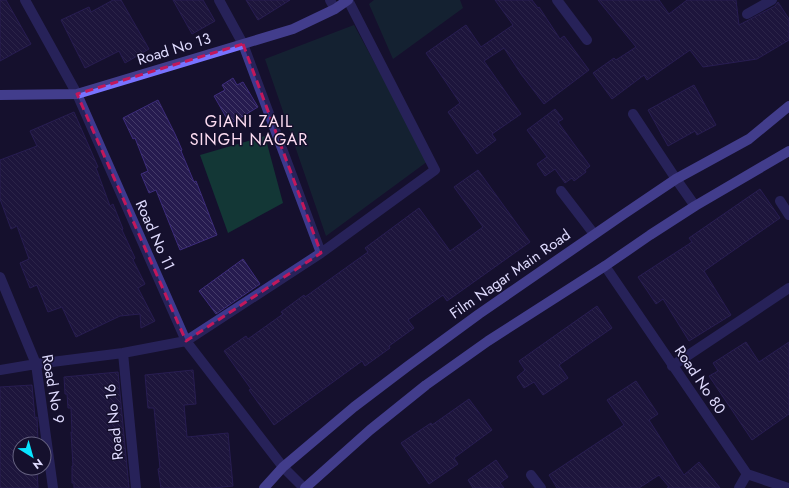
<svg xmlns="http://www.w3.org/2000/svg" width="789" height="488" font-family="Jost,sans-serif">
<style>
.green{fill:#133736}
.building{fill:url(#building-back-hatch);stroke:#3d2c7c}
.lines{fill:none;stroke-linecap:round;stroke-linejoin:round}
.street{stroke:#3d398e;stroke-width:10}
.secondary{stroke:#7873ff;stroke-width:10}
.marked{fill:none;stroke:#c2185b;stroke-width:3;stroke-dasharray:8 5;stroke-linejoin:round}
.labels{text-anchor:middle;stroke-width:3;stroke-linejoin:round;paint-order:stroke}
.street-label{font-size:15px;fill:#e0dcff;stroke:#15102d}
.neighbourhood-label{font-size:16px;letter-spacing:1px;fill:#ffdef3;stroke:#15102d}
</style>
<defs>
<pattern id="building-back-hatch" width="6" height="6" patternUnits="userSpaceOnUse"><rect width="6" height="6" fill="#261b4f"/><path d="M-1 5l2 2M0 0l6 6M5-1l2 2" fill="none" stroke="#453c69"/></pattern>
</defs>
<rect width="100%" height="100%" fill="#15102d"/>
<path class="green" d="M 374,0 L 460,0 L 463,8 L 393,59 L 369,4 Z
M 354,25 L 428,161 L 326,236 L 265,59 Z
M 265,136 L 283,203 L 228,233 L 200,155 Z"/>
<path class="building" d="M 0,0 L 6,0 L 31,44 L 0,61 Z
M 113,0 L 121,0 L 149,49 L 125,63 L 119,51 L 85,68 L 61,20 L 89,7 L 91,12 Z
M 173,0 L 203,0 L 215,21 L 192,34 Z
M 246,0 L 290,0 L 258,20 Z
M 495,0 L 532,0 L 538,8 L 539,7 L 560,39 L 564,36 L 589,70 L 544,104 L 521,74 L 504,48 L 484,61 L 521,114 L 492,134 L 496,140 L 477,154 L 448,112 L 460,103 L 426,53 L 466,25 L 481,47 L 513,25 Z
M 598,0 L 659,0 L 669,14 L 687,0 L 736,0 L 739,25 L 775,6 L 778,2 L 789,19 L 789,40 L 757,59 L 703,67 L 690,50 L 647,80 L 644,75 L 612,99 L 593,73 L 614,58 L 616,60 L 636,47 Z
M 233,78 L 237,85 L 243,82 L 258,107 L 230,124 L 214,96 L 225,90 L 222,85 Z
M 694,85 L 716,125 L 697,135 L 695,131 L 668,146 L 648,110 Z
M 158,100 L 175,134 L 182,150 L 181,151 L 194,182 L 196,181 L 217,235 L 180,250 L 156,190 L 149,193 L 141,174 L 148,171 L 135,138 L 133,139 L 123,118 Z
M 555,109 L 563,119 L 558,122 L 590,166 L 585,170 L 586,172 L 574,181 L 572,178 L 565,183 L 555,169 L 545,176 L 537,164 L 547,157 L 527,130 Z
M 74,112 L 98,167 L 96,168 L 110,206 L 113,204 L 123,229 L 122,230 L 135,258 L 133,260 L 145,284 L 138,288 L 155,321 L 141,328 L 140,314 L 120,316 L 76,337 L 62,307 L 48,312 L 37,285 L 30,288 L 20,263 L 29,259 L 17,226 L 11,229 L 0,199 L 0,160 L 37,146 L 30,131 Z
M 478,170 L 530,242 L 447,301 L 443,295 L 408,320 L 414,328 L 389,346 L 390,348 L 365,366 L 362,361 L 274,425 L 249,390 L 251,389 L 224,351 L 246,336 L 248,339 L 283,314 L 281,312 L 304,295 L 305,297 L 368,252 L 365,248 L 419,208 L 450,251 L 483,227 L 454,187 Z
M 760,189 L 780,218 L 704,271 L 731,315 L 689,341 L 663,299 L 656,304 L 638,277 L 692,242 L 689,238 Z
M 243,259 L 260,284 L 216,314 L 199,291 Z
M 597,306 L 612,328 L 559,365 L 568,378 L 543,395 L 534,382 L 524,388 L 517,377 L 525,370 L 519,361 Z
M 746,342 L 759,362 L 789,342 L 789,414 L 752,440 L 709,376 L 718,371 L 713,363 Z
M 193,370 L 196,404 L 184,405 L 187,437 L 228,433 L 233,486 L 213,488 L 161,488 L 158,469 L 160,468 L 154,408 L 148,408 L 145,375 Z
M 118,372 L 129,488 L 74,488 L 74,483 L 72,483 L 72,466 L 73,466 L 71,432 L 72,432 L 71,408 L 68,408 L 67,394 L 65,394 L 64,377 Z
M 636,381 L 658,414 L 649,420 L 684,475 L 699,462 L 720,488 L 667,488 L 669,487 L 659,475 L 639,488 L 557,488 L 549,475 L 624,425 L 607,400 Z
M 32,385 L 35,418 L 37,417 L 38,442 L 20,443 L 20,468 L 37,468 L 38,488 L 0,488 L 0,387 Z
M 469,399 L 492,430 L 454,458 L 458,464 L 429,484 L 401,443 L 431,423 L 432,425 Z
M 496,460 L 508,477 L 500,483 L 504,488 L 473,488 L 468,480 Z"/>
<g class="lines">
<path class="street" d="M 25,0 L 77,94 L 186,341 L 283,467 L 304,488
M 219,0 L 243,44 L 321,253
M 330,0 L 335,9
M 557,0 L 587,40
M 747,14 L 772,0
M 633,114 L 676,179 L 695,206
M 561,191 L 594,234
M 780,201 L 789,215
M 605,266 L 747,474 L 788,488
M 0,277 L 36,364 L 53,488
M 123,353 L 136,488
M 672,366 L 789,288
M 0,370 L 36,364 L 123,353 L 186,341 L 321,253 L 435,170 L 348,0
M 531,475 L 541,488
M 739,488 L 747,474"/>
<path class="secondary" d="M 0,95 L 77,94 L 293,29 L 335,9 L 348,0
M 264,488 L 283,467 L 354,407 L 408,366 L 479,314 L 624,214 L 676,179 L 749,139 L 789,106
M 305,488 L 370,430 L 426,385 L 488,341 L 605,266 L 650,235 L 695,206 L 789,151"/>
</g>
<path d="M0 0H789V488H0ZM 243,44 L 321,253 L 186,341 L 77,94 Z" fill="#15102d" fill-opacity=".55" fill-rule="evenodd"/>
<path class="marked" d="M 243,44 L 321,253 L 186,341 L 77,94 Z"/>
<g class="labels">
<g class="street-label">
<text transform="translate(174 49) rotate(-17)" y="5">Road No 13</text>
<text transform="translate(155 235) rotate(66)" y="5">Road No 11</text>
<text transform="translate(510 274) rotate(-35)" y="5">Film Nagar Main Road</text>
<text transform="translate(700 380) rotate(56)" y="5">Road No 80</text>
<text transform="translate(53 389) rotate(80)" y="5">Road No 9</text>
<text transform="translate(114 422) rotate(-96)" y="5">Road No 16</text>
</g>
<g class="neighbourhood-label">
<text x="249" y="127">GIANI ZAIL<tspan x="249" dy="18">SINGH NAGAR</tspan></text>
</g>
</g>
<g transform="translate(32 456) rotate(143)"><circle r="19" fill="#15102d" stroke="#666281"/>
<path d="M0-3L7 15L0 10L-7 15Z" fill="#08e4ff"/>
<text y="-6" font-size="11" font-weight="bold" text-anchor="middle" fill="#e0dcff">N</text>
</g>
</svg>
